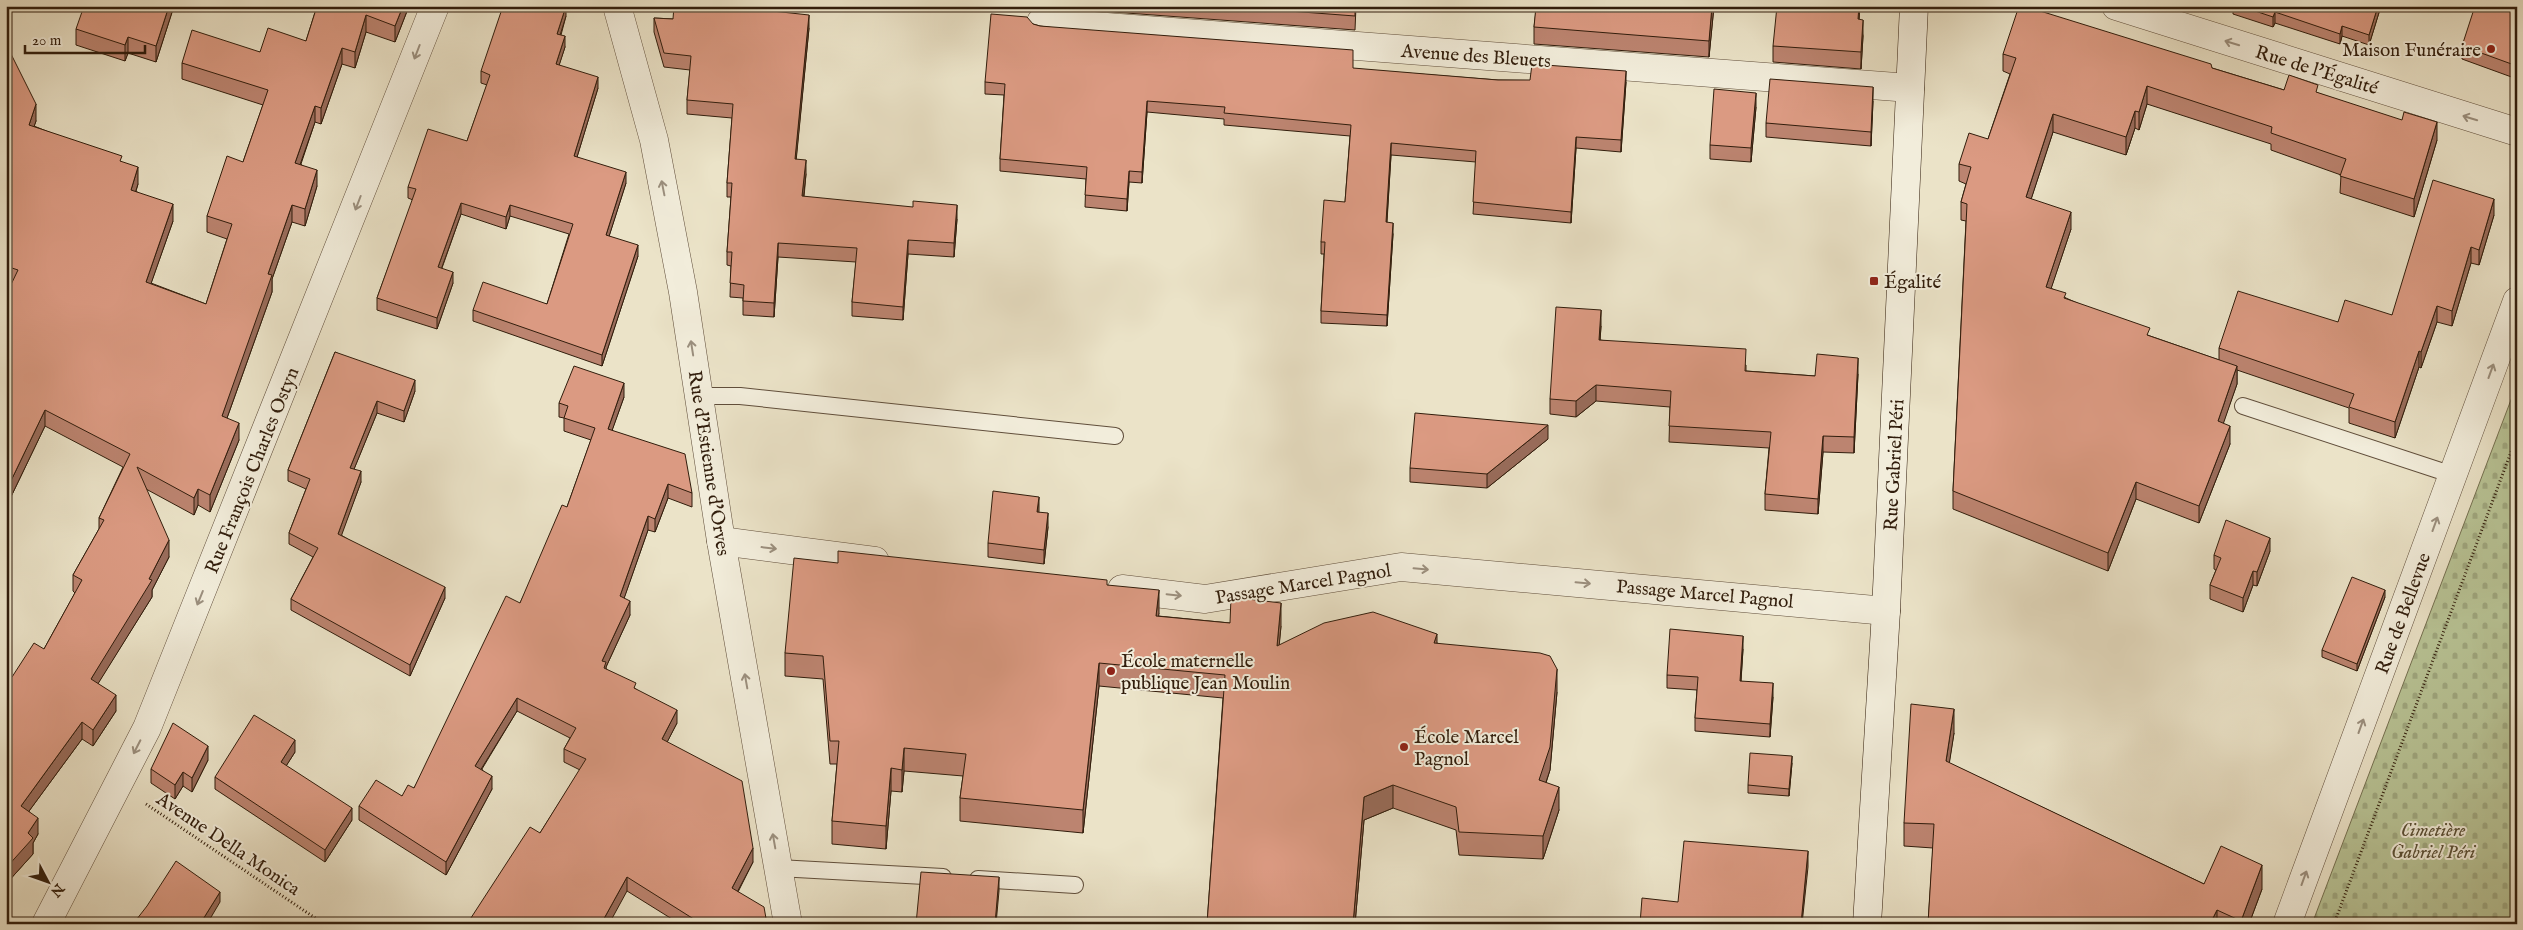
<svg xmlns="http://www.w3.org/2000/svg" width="2523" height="930" font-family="'IM FELL English',serif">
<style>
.cemetery{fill:url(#cemetery-stones);stroke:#747050}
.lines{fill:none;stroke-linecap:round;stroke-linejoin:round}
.service-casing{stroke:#604e3b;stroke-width:18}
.minor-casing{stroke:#604e3b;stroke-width:29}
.tertiary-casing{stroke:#604e3b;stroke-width:29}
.secondary-casing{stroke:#311d0c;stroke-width:29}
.path{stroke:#311d0c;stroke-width:3;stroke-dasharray:1 2.5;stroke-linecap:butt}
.service{stroke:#f2eddb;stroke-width:16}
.minor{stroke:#f2eddb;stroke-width:28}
.tertiary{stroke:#f2eddb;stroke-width:28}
.secondary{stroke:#f2eddb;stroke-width:28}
.wall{fill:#bc8470;stroke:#311d0c}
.shaded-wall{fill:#996c5b;stroke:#311d0c}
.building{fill:#db9a82;stroke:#311d0c}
.oneway{stroke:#9b8f7e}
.poi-dot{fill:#8f2418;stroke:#f2eddb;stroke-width:2}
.labels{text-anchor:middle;stroke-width:4;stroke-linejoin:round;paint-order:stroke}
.poi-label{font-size:19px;fill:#311d0c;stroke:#f2eddb;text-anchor:start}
.street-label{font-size:19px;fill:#311d0c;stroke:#f2eddb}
.park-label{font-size:19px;font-style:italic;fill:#5a4f35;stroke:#f2eddb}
</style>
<defs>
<pattern id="cemetery-stones" width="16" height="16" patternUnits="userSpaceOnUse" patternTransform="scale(1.25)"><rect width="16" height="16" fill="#b8c395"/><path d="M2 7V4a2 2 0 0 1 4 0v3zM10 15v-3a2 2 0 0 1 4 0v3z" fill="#9fa77f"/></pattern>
</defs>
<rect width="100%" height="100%" fill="#ebe3c8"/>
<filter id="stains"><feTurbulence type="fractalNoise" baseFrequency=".004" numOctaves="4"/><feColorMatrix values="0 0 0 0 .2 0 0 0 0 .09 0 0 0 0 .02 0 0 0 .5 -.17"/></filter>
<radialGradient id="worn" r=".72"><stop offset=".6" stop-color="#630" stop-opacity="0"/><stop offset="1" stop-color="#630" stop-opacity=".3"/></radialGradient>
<path class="cemetery" d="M 2517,384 L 2517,924 L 2312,924 Z"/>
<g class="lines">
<defs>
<path id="service" d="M 699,396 L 740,396 L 1115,436
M 2243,406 L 2453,475
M 778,868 L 943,877
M 978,879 L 1075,885"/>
<path id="minor" d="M 2116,6 L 2517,132
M 1041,22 L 1910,88
M 721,541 L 875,561
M 1122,589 L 1205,599 L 1401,567 L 1886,611
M 46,924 L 147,728 L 435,6
M 2287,924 L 2517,301"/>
<path id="tertiary" d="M 617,6 L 654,140 L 683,292 L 721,541 L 788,924"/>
<path id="secondary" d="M 1867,924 L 1886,611 L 1914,6"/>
</defs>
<use href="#service" class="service-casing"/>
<use href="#minor" class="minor-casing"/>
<use href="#tertiary" class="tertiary-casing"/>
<use href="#secondary" class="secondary-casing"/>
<path class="path" d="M 146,804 L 324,924
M 2334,924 L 2517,436"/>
<use href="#service" class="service"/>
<use href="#minor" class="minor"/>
<use href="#tertiary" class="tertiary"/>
<use href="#secondary" class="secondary"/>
</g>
<path class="wall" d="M 174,6 L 156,62 L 128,53 L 125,61 L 76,45 L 76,29 Z
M 317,6 L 409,6 L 395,42 L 366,32 L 355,68 L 342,64 L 321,124 L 315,122 L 301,164 L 317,186 L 305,226 L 292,222 L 272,279 L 272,292 L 227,418 L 239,440 L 210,512 L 198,505 L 194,515 L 146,489 L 169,557 L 152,590 L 152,597 L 98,683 L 116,711 L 93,746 L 82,739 L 29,811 L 38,834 L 33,843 L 33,854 L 6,884 L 6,673 L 12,677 L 44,649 L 75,593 L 73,591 L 73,575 L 99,529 L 99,518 L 123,467 L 45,426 L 7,505 L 6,504 L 6,295 L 11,284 L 6,283 L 6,44 L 36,121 L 34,126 L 122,162 L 138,184 L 136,191 L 173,221 L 151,283 L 206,304 L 227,239 L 207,232 L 207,216 L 243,162 L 263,105 L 182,79 L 182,63 L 260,52 L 306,41 Z
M 746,6 L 746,8 L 809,28 L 796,159 L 806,174 L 804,197 L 957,219 L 954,257 L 908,254 L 903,320 L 852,316 L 852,302 L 856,262 L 778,257 L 774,317 L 743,315 L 743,298 L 730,297 L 731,266 L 727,265 L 727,252 L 731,197 L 727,197 L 727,183 L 732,118 L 687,114 L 687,100 L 690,70 L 664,67 L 654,32 L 654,18 L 673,19 Z
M 1086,6 L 1356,6 L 1355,30 L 1086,10 Z
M 1529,6 L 1714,6 L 1709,57 L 1534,44 L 1534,27 L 1536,11 L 1529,10 Z
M 1860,6 L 1859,19 L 1863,36 L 1861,69 L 1773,62 L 1773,46 Z
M 2227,6 L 2381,6 L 2369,45 L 2342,36 L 2340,44 L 2275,23 L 2273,27 L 2233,14 L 2233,8 Z
M 2517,6 L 2517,79 L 2462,59 L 2462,46 L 2497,10 Z
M 566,16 L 561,35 L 565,47 L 559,65 L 598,88 L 577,157 L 626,183 L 609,236 L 638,256 L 602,366 L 473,321 L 473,310 L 547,304 L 569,234 L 510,216 L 506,229 L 461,214 L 442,268 L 453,283 L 437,329 L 377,310 L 377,298 L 413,200 L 408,198 L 408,187 L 467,141 L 487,85 L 481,83 L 481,71 Z
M 1033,24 L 1040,26 L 1353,69 L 1498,80 L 1626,82 L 1621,152 L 1576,148 L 1571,223 L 1473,214 L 1476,162 L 1391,155 L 1387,222 L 1393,234 L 1387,326 L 1321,323 L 1321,311 L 1324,254 L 1321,254 L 1321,242 L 1345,202 L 1350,136 L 1224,125 L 1224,119 L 1147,112 L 1142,183 L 1129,182 L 1127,211 L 1085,207 L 1086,179 L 1000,171 L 1000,159 L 1004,95 L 985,94 L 985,82 Z
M 2003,54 L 2212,68 L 2284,90 L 2318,93 L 2437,140 L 2414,217 L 2340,193 L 2341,175 L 2271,150 L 2271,144 L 2147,104 L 2139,130 L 2135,128 L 2126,155 L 2053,132 L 2031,199 L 2071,229 L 2051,288 L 2066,298 L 2150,336 L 2219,360 L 2219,348 L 2338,322 L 2392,315 L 2494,215 L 2479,265 L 2471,263 L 2452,326 L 2437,322 L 2421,368 L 2419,367 L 2395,438 L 2349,423 L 2349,408 L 2237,370 L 2237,384 L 2223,423 L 2230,444 L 2199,523 L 2136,499 L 2108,571 L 1953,509 L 1953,491 L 1966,221 L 1961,220 L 1961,202 L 1966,184 L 1959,181 L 1959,164 L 1988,139 L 2010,74 L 2003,71 Z
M 1873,101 L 1871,146 L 1766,137 L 1766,123 Z
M 1756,107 L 1751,162 L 1710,159 L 1710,145 Z
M 1601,326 L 1600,340 L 1746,365 L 1746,371 L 1815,376 L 1858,374 L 1854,453 L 1823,452 L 1818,514 L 1765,510 L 1765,494 L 1769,448 L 1669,442 L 1670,407 L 1596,401 L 1576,417 L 1550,414 L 1550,399 Z
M 335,352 L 415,391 L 404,422 L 377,413 L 354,469 L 361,482 L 341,535 L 445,598 L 410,676 L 291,610 L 291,599 L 313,557 L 289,544 L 289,533 L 306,489 L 288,481 L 288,470 Z
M 624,397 L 612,430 L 692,493 L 692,507 L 668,498 L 655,532 L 648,530 L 624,598 L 630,615 L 606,667 L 606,669 L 636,689 L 677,723 L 667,742 L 753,862 L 738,892 L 767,924 L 680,924 L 627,891 L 540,833 L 580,770 L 564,762 L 564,749 L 570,738 L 517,711 L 482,769 L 492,789 L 446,875 L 359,820 L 359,806 L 402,796 L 414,788 L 520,603 L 567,507 L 591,440 L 564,431 L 564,418 L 559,417 L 559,403 Z
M 1548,439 L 1487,488 L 1410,482 L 1410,468 Z
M 1039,512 L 1048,527 L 1044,564 L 988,557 L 988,543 Z
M 2270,551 L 2257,586 L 2253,585 L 2243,612 L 2210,599 L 2210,585 L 2216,570 L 2214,569 L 2214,555 Z
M 838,563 L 1107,585 L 1159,613 L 1158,616 L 1230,623 L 1281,626 L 1279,645 L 1437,643 L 1557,692 L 1550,770 L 1546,783 L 1559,810 L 1543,859 L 1459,855 L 1456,830 L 1393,808 L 1364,820 L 1355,924 L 1207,924 L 1223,698 L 1099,686 L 1083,833 L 960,821 L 960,798 L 963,776 L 904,771 L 902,792 L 891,791 L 886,849 L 832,844 L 832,821 L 837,764 L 830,764 L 823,679 L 785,676 L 785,653 Z
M 2385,597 L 2357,671 L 2322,657 L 2322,650 Z
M 1743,649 L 1741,681 L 1773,697 L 1770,737 L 1695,731 L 1695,718 L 1697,690 L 1667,688 L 1667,675 Z
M 1954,733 L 1949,763 L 2204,884 L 2262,889 L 2249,924 L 1928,924 L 1933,848 L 1904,846 L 1904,823 Z
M 295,752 L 286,766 L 352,820 L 325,862 L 215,789 L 215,777 Z
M 208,760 L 192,792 L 183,786 L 175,799 L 151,783 L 151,769 Z
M 1792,763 L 1789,796 L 1748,793 L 1748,785 Z"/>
<path class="shaded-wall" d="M 169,6 L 174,6 L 156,62 L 156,46 Z
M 403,6 L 409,6 L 395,42 L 395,26 Z
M 566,6 L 566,16 L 557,45 L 557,34 Z
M 1712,6 L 1714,6 L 1709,57 L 1709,41 Z
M 1859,6 L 1860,6 L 1858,35 L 1858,19 Z
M 2378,6 L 2381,6 L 2369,45 L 2369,35 Z
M 2275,12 L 2275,23 L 2273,27 L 2273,17 Z
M 366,15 L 366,32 L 355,68 L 355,52 Z
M 809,15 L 809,28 L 795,172 L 795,159 Z
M 1863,20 L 1863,36 L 1861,69 L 1861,52 Z
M 2342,26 L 2342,36 L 2340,44 L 2340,34 Z
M 565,36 L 565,47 L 556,75 L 556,64 Z
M 128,37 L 128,53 L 125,61 L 125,45 Z
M 342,48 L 342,64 L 321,124 L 321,108 Z
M 1626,71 L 1626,82 L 1621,152 L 1621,140 Z
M 598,77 L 598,88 L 574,167 L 574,156 Z
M 2147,86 L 2147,104 L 2139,130 L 2139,112 Z
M 1873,87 L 1873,101 L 1871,146 L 1871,132 Z
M 1756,93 L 1756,107 L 1751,162 L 1751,148 Z
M 1147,101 L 1147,112 L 1142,183 L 1142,172 Z
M 36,104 L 36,121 L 29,141 L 29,125 Z
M 315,106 L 315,122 L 295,179 L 295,163 Z
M 2135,111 L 2135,128 L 2126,155 L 2126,137 Z
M 2053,114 L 2053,132 L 2026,215 L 2026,197 Z
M 2437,122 L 2437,140 L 2414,217 L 2414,199 Z
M 1576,137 L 1576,148 L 1571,223 L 1571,212 Z
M 1391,143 L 1391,155 L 1386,233 L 1386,222 Z
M 806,160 L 806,174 L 802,210 L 802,196 Z
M 138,167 L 138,184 L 131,206 L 131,190 Z
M 317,170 L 317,186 L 305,226 L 305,209 Z
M 1129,171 L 1129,182 L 1127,211 L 1127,199 Z
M 626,172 L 626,183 L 606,246 L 606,235 Z
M 2494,199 L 2494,215 L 2479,265 L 2479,250 Z
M 461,203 L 461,214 L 438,278 L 438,267 Z
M 173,204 L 173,221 L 146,298 L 146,282 Z
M 292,205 L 292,222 L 272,279 L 272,292 L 222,432 L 222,416 L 268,274 Z
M 510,205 L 510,216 L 506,229 L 506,217 Z
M 957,205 L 957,219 L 954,257 L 954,243 Z
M 2071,212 L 2071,229 L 2046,304 L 2046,287 Z
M 1393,223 L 1393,234 L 1387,326 L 1387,315 Z
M 908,240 L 908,254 L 903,320 L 903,307 Z
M 778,243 L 778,257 L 774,317 L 774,303 Z
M 638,245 L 638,256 L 602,366 L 602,355 Z
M 2471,247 L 2471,263 L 2452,326 L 2452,311 Z
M 453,272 L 453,283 L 437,329 L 437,318 Z
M 2437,306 L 2437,322 L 2421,368 L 2421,352 Z
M 1601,310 L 1601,326 L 1599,356 L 1599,340 Z
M 2419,351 L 2419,367 L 2395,438 L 2395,422 Z
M 1858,358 L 1858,374 L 1854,453 L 1854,437 Z
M 2237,366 L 2237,384 L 2218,439 L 2218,421 Z
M 415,380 L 415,391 L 404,422 L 404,411 Z
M 624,383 L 624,397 L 608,442 L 608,429 Z
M 1596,385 L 1596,401 L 1576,417 L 1576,401 Z
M 377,401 L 377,413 L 350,479 L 350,468 Z
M 45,410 L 45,426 L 7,505 L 7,489 Z
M 239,423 L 239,440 L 210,512 L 210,495 Z
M 1548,425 L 1548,439 L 1487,488 L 1487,474 Z
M 2230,426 L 2230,444 L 2199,523 L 2199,506 Z
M 1823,436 L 1823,452 L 1818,514 L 1818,499 Z
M 361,471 L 361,482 L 338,545 L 338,534 Z
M 2136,482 L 2136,499 L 2108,571 L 2108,553 Z
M 668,484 L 668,498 L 655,532 L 655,519 Z
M 198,489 L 198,505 L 194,515 L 194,498 Z
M 1039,497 L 1039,511 L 1037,526 L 1037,512 Z
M 1048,513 L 1048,527 L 1044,564 L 1044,550 Z
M 648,516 L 648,530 L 620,610 L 620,596 Z
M 2270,538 L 2270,551 L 2257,586 L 2257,572 Z
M 169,540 L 169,557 L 152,590 L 152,597 L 91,695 L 91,679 L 149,579 Z
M 2253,571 L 2253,585 L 2243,612 L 2243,598 Z
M 445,587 L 445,598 L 410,676 L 410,665 Z
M 1159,590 L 1159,613 L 1156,639 L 1156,616 Z
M 2385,590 L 2385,597 L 2357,671 L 2357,664 Z
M 630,601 L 630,615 L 606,667 L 606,676 L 602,661 Z
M 1281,603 L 1281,626 L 1277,669 L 1277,646 Z
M 1437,634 L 1437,657 L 1434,643 Z
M 1743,636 L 1743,649 L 1740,694 L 1740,681 Z
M 1099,663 L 1099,686 L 1083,833 L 1083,810 Z
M 1557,669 L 1557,692 L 1550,770 L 1539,803 L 1539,780 Z
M 1773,683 L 1773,697 L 1770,737 L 1770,724 Z
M 116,695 L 116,711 L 93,746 L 93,730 Z
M 517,698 L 517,711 L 475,779 L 475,766 Z
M 1954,709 L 1954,733 L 1946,785 L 1946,761 Z
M 677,710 L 677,723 L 662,752 L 662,739 Z
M 82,722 L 82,739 L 21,822 L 21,806 Z
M 295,740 L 295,752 L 281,774 L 281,762 Z
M 208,746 L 208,760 L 192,792 L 192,778 Z
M 904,748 L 904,771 L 902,792 L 902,770 Z
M 1792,756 L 1792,763 L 1789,796 L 1789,789 Z
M 891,768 L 891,791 L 886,849 L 886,826 Z
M 183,772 L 183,786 L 175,799 L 175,785 Z
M 492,776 L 492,789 L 446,875 L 446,862 Z
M 1393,785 L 1393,808 L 1364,820 L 1355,924 L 1353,924 L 1364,797 Z
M 1559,787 L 1559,810 L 1543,859 L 1543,836 Z
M 352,808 L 352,820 L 325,862 L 325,850 Z
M 38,818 L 38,834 L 33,843 L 33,854 L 6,884 L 6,868 L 28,833 Z
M 753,848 L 753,862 L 732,902 L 732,888 Z
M 1808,851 L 1808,867 L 1802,924 L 1801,924 Z
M 2262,865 L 2262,889 L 2249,924 L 2241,924 L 2241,921 Z
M 627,877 L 627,891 L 609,924 L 601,924 Z
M 999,877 L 999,891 L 996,924 L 995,924 Z
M 220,892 L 220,902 L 207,924 L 200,924 Z
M 2217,910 L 2217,924 L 2210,924 Z"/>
<path class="building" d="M 84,6 L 169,6 L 156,46 L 128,37 L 125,45 L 76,29 Z
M 317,6 L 403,6 L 395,26 L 366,15 L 355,52 L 342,48 L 321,108 L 315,106 L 295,163 L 317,170 L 305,209 L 292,205 L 268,274 L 272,275 L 222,416 L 239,423 L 210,495 L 198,489 L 194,498 L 137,467 L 169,540 L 149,579 L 152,580 L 91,679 L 116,695 L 93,730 L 82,722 L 21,806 L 38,818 L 28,833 L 33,838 L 6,868 L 6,673 L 12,677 L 34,643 L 44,649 L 82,580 L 73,575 L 104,520 L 99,518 L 130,454 L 45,410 L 7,489 L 6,488 L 6,295 L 18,270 L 6,266 L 7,202 L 6,202 L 6,44 L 36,104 L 29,125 L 122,156 L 120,161 L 138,167 L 131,190 L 173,204 L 146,282 L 206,304 L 232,224 L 207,216 L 227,156 L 243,162 L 268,90 L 182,63 L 192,30 L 260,52 L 268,28 L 306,41 Z
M 503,6 L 566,6 L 557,34 L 565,36 L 556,64 L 598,77 L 574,156 L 626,172 L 606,235 L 638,245 L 602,355 L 473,310 L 483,282 L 547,304 L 573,224 L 510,205 L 506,217 L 461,203 L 438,267 L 453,272 L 437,318 L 377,298 L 416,189 L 408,187 L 428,129 L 467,141 L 490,75 L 481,71 Z
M 674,6 L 745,6 L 745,8 L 809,15 L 795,159 L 806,160 L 802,196 L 913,207 L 913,201 L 957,205 L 954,243 L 908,240 L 903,307 L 852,302 L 857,248 L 778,243 L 774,303 L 743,301 L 744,285 L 730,283 L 732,252 L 727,252 L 732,183 L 727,183 L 733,104 L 687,100 L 691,56 L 664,53 L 654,18 L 673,19 Z
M 1223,6 L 1355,6 L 1355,16 Z
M 1536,6 L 1712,6 L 1709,41 L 1534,27 Z
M 1777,6 L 1859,6 L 1858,19 L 1863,20 L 1861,52 L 1773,46 Z
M 2019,6 L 2024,6 L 2211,64 L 2212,68 L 2284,90 L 2289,75 L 2318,85 L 2316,92 L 2402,120 L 2404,112 L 2437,122 L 2414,199 L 2340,176 L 2346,159 L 2271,133 L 2272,127 L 2147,86 L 2139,112 L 2135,111 L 2126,137 L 2053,114 L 2026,197 L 2071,212 L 2046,287 L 2066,293 L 2064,298 L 2150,328 L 2147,335 L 2237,366 L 2218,421 L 2230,426 L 2199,506 L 2136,482 L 2108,553 L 1953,491 L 1967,204 L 1961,202 L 1971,167 L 1959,164 L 1969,133 L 1988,139 L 2016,58 L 2003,54 Z
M 2240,6 L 2378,6 L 2369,35 L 2342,26 L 2340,34 L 2275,12 L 2273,17 Z
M 2475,6 L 2487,6 L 2497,10 L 2498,6 L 2517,6 L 2517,66 L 2462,46 Z
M 991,14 L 1027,17 L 1033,24 L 1040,26 L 1353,50 L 1353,68 L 1498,80 L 1530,80 L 1532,64 L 1626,71 L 1621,140 L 1576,137 L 1571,212 L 1473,202 L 1476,151 L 1391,143 L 1386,222 L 1393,223 L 1387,315 L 1321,311 L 1325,242 L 1321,242 L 1324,200 L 1345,202 L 1351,125 L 1224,113 L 1225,107 L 1147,101 L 1142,172 L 1129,171 L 1127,199 L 1085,195 L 1087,167 L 1000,159 L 1005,84 L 985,82 Z
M 1770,79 L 1873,87 L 1871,132 L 1766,123 Z
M 1714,89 L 1756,93 L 1751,148 L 1710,145 Z
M 2433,180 L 2494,199 L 2479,250 L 2471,247 L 2452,311 L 2437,306 L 2421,352 L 2419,351 L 2395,422 L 2349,407 L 2354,394 L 2219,348 L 2238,291 L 2338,322 L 2345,300 L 2392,315 Z
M 1556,307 L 1601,310 L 1599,340 L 1746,349 L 1745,371 L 1815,376 L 1817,354 L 1858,358 L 1854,437 L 1823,436 L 1818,499 L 1765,494 L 1771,432 L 1669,426 L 1671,391 L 1596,385 L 1576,401 L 1550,399 Z
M 335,352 L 415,380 L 404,411 L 377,401 L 350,468 L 361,471 L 338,534 L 445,587 L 410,665 L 291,599 L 318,548 L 289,533 L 310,479 L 288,470 Z
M 574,366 L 624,383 L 608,429 L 685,454 L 692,493 L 668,484 L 655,519 L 648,516 L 620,596 L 630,601 L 602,661 L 606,662 L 604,668 L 636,683 L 634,688 L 677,710 L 662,739 L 742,781 L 753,848 L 732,888 L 764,907 L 767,924 L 700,924 L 700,923 L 627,877 L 601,924 L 467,924 L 530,827 L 540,833 L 586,759 L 564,749 L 576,728 L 517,698 L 475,766 L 492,776 L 446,862 L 359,806 L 376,780 L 402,796 L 408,785 L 414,788 L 506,596 L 520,603 L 562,505 L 567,507 L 595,428 L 564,418 L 568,406 L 559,403 Z
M 1415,413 L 1548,425 L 1487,474 L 1410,468 Z
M 993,491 L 1039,497 L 1037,512 L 1048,513 L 1044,550 L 988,543 Z
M 2226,520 L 2270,538 L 2257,572 L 2253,571 L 2243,598 L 2210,585 L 2221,558 L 2214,555 Z
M 838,551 L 1107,580 L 1107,585 L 1159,590 L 1156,616 L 1230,623 L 1231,597 L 1281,603 L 1277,646 L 1324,623 L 1373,612 L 1437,634 L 1434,643 L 1540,653 L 1550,656 L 1557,669 L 1550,747 L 1539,780 L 1559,787 L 1543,836 L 1459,832 L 1456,807 L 1393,785 L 1364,797 L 1353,924 L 1207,924 L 1225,675 L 1099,663 L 1083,810 L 960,798 L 966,754 L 904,748 L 902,770 L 891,768 L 886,826 L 832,821 L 839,741 L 830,741 L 823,656 L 785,653 L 794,558 L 838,563 Z
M 2352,577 L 2385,590 L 2357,664 L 2322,650 Z
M 1670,629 L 1743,636 L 1740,681 L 1773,683 L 1770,724 L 1695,718 L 1698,677 L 1667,675 Z
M 1911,704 L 1954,709 L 1946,761 L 2204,884 L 2221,846 L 2262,865 L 2241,921 L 2217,910 L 2210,924 L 1928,924 L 1934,824 L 1904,823 Z
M 254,715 L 295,740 L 281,762 L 352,808 L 325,850 L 215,777 Z
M 173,723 L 208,746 L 192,778 L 183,772 L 175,785 L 151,769 Z
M 1750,753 L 1792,756 L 1789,789 L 1748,785 Z
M 1684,841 L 1808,851 L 1801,924 L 1640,924 L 1642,898 L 1678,902 Z
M 176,861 L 220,892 L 200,924 L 133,924 L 147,906 Z
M 921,872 L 999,877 L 995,924 L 916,924 Z"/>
<defs><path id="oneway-shaft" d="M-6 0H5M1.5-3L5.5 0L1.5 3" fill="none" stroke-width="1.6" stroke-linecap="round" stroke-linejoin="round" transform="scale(1.25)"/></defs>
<g class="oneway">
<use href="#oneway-shaft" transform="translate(2232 43) rotate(-163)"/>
<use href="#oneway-shaft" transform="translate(417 52) rotate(111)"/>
<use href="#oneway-shaft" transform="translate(2470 118) rotate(-163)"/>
<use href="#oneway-shaft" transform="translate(663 188) rotate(-101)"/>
<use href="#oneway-shaft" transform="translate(358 203) rotate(111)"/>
<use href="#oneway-shaft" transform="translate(692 348) rotate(-99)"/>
<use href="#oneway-shaft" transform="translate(2491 371) rotate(-70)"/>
<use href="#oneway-shaft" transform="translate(2435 524) rotate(-70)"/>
<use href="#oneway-shaft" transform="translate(769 548) rotate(7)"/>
<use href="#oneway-shaft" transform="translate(1421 569) rotate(5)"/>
<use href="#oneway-shaft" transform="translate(1583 583) rotate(5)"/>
<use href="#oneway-shaft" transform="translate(1174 595) rotate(6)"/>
<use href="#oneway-shaft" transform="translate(200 598) rotate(112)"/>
<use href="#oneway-shaft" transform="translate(746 681) rotate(-100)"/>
<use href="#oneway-shaft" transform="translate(2361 726) rotate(-70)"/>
<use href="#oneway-shaft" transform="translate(137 747) rotate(117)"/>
<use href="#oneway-shaft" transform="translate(774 841) rotate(-100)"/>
<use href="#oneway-shaft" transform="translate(2304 878) rotate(-70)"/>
</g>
<g class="poi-dot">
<circle cx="2491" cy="49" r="5"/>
<rect x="1869" y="276" width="10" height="10" rx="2.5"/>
<circle cx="1111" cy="671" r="5"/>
<circle cx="1404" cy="747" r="5"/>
</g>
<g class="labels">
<g class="poi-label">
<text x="2481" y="56" text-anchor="end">Maison Funéraire</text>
<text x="1884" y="288">Égalité</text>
<text x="1121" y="667">École maternelle<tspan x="1121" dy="22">publique Jean Moulin</tspan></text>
<text x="1414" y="743">École Marcel<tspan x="1414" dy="22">Pagnol</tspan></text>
</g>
<g class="street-label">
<text transform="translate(1476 55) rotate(4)" y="7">Avenue des Bleuets</text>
<text transform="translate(2317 69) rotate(17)" y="7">Rue de l'Égalité</text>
<text transform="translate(710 463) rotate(81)" y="7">Rue d'Estienne d'Orves</text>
<text transform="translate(1893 465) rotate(-87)" y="7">Rue Gabriel Péri</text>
<text transform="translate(251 470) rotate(-68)" y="7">Rue François Charles Ostyn</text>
<text transform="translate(1303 583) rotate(-9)" y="7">Passage Marcel Pagnol</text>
<text transform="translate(1705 593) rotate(5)" y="7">Passage Marcel Pagnol</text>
<text transform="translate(2402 613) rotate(-70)" y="7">Rue de Bellevue</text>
<text transform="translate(229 843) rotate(34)" y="7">Avenue Della Monica</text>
</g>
<g class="park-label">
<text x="2433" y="836">Cimetière<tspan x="2433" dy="22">Gabriel Péri</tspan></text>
</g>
</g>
<rect width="2523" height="930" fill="none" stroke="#ebe3c8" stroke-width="25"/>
<rect x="8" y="8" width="2508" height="915" fill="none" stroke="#311d0c" stroke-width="2.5"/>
<rect x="12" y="12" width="2498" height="905" fill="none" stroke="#311d0c"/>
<g transform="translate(48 882) rotate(131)" stroke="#f2eddb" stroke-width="4" paint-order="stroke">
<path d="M0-4L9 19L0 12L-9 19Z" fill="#311d0c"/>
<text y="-8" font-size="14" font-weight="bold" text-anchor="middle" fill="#311d0c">N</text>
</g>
<path d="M25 45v8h120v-8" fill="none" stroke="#311d0c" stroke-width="2.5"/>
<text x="32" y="45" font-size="15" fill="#311d0c" stroke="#f2eddb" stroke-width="4" paint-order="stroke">20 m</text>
<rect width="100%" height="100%" filter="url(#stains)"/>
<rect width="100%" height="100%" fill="url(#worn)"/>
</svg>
